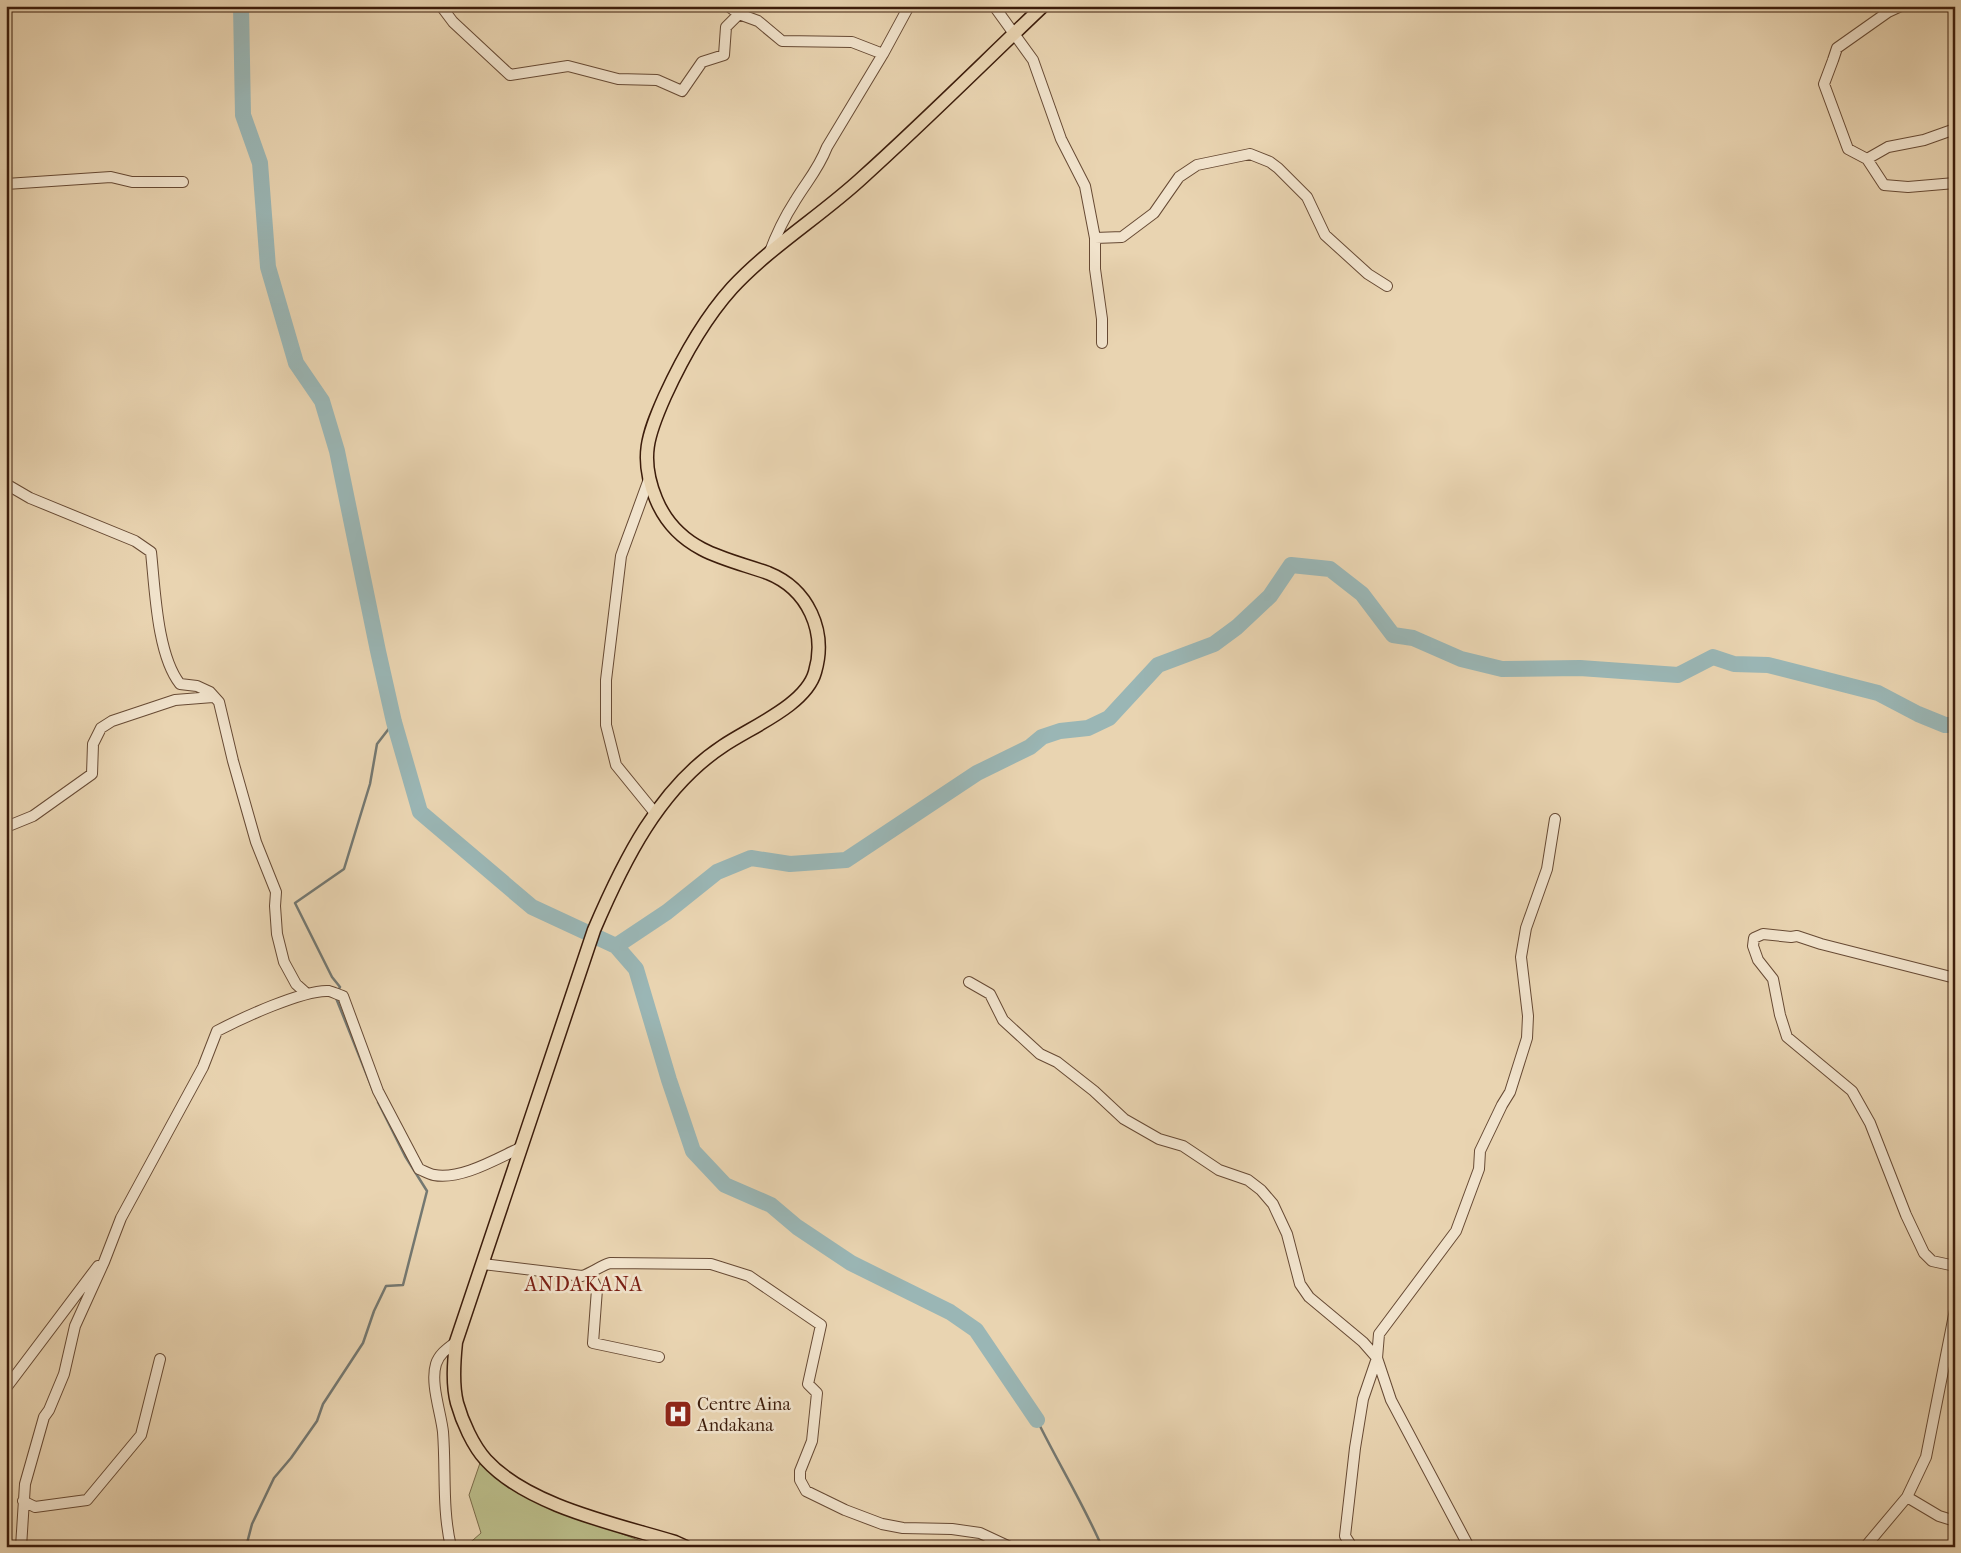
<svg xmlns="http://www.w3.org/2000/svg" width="1961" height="1553" font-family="'IM FELL French Canon',serif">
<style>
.green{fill:#babc89;stroke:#7b6c4a}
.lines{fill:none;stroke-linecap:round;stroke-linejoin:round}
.stream{stroke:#747871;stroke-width:2.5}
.river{stroke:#9ab6b5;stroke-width:16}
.minor-casing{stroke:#674a34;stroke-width:12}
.major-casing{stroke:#3c1c0b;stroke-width:15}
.minor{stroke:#f1e3cc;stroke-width:10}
.major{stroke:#e9d4b1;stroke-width:12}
.labels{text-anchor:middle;stroke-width:5;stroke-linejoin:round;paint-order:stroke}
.poi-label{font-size:18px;fill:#3c1c0b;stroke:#f1e3cc;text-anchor:start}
.quarter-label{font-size:20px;letter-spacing:1px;fill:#7a1f14;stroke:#f1e3cc}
</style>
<rect width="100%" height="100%" fill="#e9d4b1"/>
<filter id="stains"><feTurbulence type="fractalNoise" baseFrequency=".004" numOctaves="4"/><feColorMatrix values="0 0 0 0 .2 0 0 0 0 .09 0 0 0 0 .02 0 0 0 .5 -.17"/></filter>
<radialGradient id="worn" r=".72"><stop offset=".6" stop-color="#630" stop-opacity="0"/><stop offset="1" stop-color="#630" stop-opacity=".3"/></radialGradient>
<path class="green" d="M 480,1463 L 569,1514 L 657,1547 L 465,1547 L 481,1533 L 469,1495 Z"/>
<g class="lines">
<path class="stream" d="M 338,991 L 340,987 L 332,977 L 295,903 L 344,869 L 370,784 L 377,744 L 394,722
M 336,998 L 374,1093
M 1037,1420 C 1058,1463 1083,1503 1102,1547
M 246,1547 L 252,1524 L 274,1478 L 291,1458 L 317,1421 L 323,1404 L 363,1343 L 374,1311 L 386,1286 L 403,1285 L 427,1191 L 405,1156 L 378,1102"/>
<path class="river" d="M 241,6 L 243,115 L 260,163 L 268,267 L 296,363 L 322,401 L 337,451 L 378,651 L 394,722 L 420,812 L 532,907 L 616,946 L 636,969 L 669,1080 L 693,1151 L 725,1185 L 771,1205 L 797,1227 L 851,1263 L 950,1312 L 976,1330 L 1037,1420
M 616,946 L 667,912 L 717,872 L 751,858 L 790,864 L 846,860 L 977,773 L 1030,747 L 1042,737 L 1060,731 L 1088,728 L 1109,718 L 1158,665 L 1214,644 L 1237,627 L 1270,596 L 1291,565 L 1330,569 L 1362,594 L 1393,635 L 1413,638 L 1461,659 L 1502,669 L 1580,668 L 1678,675 L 1713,657 L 1734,664 L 1768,665 L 1878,693 L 1918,714 L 1945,725 L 1955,725"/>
<defs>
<path id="minor" d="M 441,6 L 453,22 L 510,75 L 568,66 L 618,79 L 657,80 L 682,91 L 702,62 L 724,55 L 726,27 L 739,14
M 728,6 L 739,14 L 758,21 L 782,41 L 852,42 L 883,54
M 994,6 L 1033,60 L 1061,139 L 1085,186 L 1095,238 L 1095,269 L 1102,319 L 1102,343
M 1901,6 L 1888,12 L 1837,48 L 1833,60 L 1824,84 L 1848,149 L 1867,159 L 1884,185 L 1908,187 L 1955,183
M 1867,159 L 1888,147 L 1924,140 L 1955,129
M 6,184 L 111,177 L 132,182 L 183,182
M 1095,238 L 1122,237 L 1154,213 L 1179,177 L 1197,165 L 1250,154 L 1270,162 L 1278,168 L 1307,197 L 1325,235 L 1368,274 L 1387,286
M 769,254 C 776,235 784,218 795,201 C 807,181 818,170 827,147 L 883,54 L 909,6
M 1955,355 L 1955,356
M 649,479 L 621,556 L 606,680 L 606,725 L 616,765 L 655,813
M 6,484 L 30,498 L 135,541 L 151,552 C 155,589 157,655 180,684 L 197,686 L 210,692 L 219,702 L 233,761 L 256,842 L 276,892 L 275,906 L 277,934 L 284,962 L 296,984 L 306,993
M 6,827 L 33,816 L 92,774 L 93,744 L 101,728 L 112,721 L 175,700 L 213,697
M 1955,978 L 1821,944 L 1797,936 L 1791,937 L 1763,934 L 1754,938 L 1753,946 L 1758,960 L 1773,979 L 1780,1015 L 1787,1037 L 1852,1091 L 1870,1123 L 1906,1215 L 1924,1253 L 1932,1261 L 1955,1266
M 969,982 L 990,994 L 1003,1020 L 1040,1054 L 1057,1062 L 1094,1091 L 1124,1119 L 1159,1139 L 1183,1146 L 1219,1170 L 1248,1180 L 1261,1190 L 1273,1204 L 1287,1234 L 1300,1284 L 1309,1297 L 1363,1342 L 1377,1358 L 1391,1400 L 1469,1547
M 483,1264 L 582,1276 C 592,1273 600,1266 610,1263 L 711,1264 L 749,1276 L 821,1325 L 808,1384 L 817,1393 L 812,1441 L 800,1471 L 800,1480 L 806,1491 L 845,1510 L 882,1524 L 903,1528 L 952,1529 L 980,1533 L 1010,1547
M 590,1274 L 597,1289 L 593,1343 L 659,1357
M 6,1388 L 98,1266
M 1907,1497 L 1939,1516 L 1955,1521
M 23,1501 L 35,1507 L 87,1500 L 141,1435 L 160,1359
M 21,1547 L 25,1484 L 44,1417 L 49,1410 L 64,1374 L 75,1326 L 104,1262 L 121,1218 L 203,1067 L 217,1031 C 240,1019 304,989 329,991 C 333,992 339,995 343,996 L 378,1091 L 419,1169 C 424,1171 429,1174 434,1175 C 461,1180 496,1159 520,1148
M 451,1547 C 442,1509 446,1471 443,1432 C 441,1413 430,1383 436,1364 C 439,1354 448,1348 456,1342
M 1352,1547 L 1345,1536 L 1355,1448 L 1363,1399 L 1377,1358 L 1379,1334 L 1456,1231 L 1479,1169 L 1480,1151 L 1502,1105 L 1510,1092 L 1527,1038 L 1528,1016 L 1521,957 L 1526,928 L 1547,869 L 1555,819
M 1865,1547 L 1907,1497 L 1926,1457 L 1955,1310"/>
<path id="major" d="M 686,1547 L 675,1542 C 616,1524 528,1506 486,1460 C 473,1446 462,1421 457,1403 C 452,1384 454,1361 456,1342 L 594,930 C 623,862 659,788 723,746 C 751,727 806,705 815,672 C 827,631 808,589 768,573 C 746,565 723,560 702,549 C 681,538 665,521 656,499 C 639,458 648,434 665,396 C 682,359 705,318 732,288 C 771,246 821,216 863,177 C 924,122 983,63 1043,6"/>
</defs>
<use href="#minor" class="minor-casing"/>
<use href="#major" class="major-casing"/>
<use href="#minor" class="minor"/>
<use href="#major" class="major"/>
</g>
<defs>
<symbol id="hospital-square" viewBox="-11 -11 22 22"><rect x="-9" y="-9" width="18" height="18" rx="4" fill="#8f2418" stroke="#f1e3cc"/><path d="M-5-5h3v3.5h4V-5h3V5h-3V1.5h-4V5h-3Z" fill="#fff"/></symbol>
</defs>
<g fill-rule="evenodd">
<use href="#hospital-square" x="662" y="1398" width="32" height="32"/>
</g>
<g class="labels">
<g class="poi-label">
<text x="697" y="1410">Centre Aina<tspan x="697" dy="21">Andakana</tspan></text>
</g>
<g class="quarter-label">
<text x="584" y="1291">ANDAKANA</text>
</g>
</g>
<rect width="1961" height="1553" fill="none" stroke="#e9d4b1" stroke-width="25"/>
<rect x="8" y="8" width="1946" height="1538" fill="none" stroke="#3c1c0b" stroke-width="2.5"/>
<rect x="12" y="12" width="1936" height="1528" fill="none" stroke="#3c1c0b"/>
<rect width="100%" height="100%" filter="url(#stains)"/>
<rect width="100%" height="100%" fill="url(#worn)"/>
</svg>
